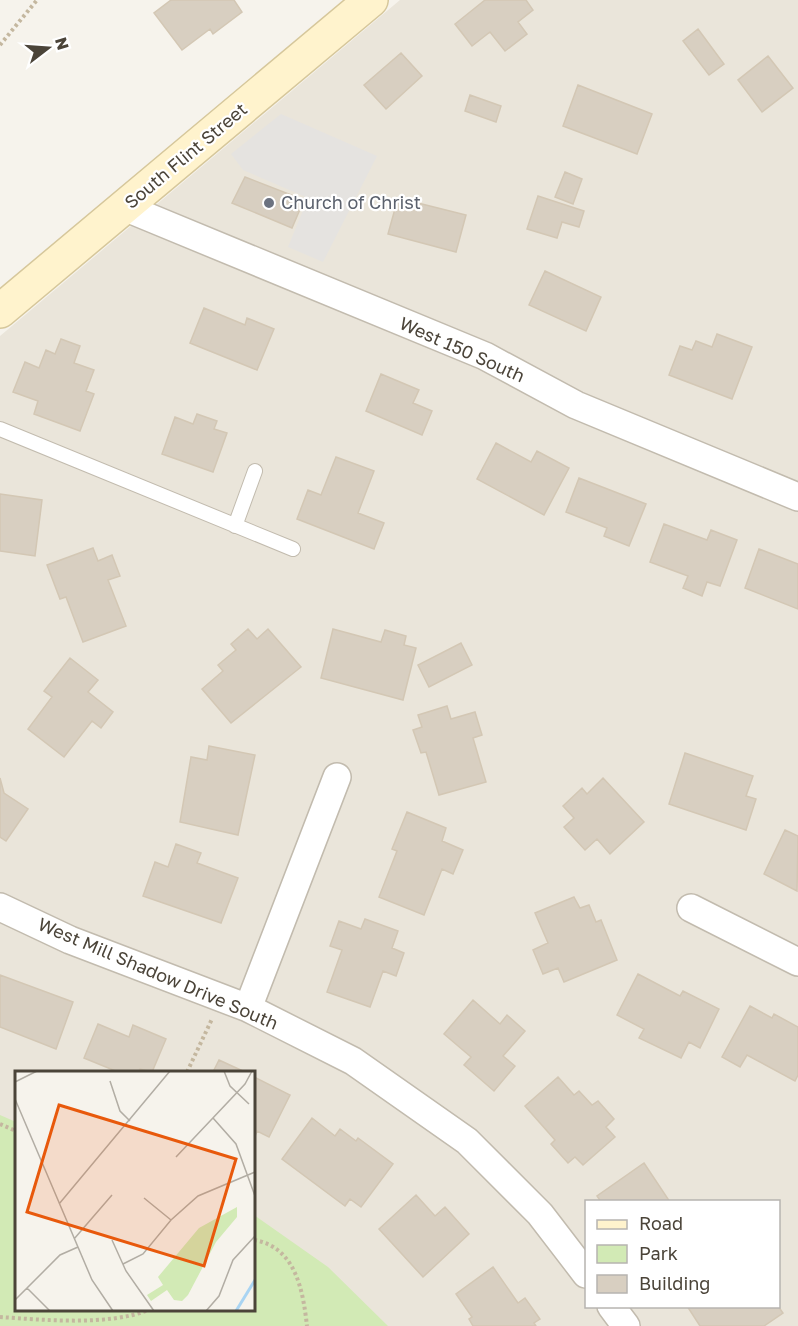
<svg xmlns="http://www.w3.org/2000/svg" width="798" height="1326" font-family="'Golos Text',sans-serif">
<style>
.residential{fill:#eae5da;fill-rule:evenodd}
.green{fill:#d2eab5}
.parking{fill:#e5e3e0}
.building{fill:#d8cfc1;stroke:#d3c7b4;stroke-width:1.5}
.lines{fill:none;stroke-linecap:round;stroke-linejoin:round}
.lane-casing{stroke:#c2bbae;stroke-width:16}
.street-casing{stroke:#c2bbae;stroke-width:30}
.secondary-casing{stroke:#d6c79b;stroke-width:36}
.path{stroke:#c4b79f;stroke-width:4;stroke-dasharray:3 3;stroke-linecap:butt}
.lane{stroke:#fff;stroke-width:14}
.street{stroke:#fff;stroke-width:27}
.secondary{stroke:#fff3cd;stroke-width:33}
.worship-dot{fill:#6b7280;stroke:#fff;stroke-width:2}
.labels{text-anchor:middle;stroke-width:4.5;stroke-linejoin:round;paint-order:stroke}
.street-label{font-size:18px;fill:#4b4439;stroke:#fff}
.worship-label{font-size:18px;fill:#5b616d;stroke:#fff;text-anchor:start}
.inset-river{fill:none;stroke:#a9d4f2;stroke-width:3}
.inset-road{fill:none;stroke:#b2ada4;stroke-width:1.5}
.view{fill:#e8590c;fill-opacity:0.15;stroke:#e8590c;stroke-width:3}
.inset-edge{fill:none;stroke:#4b4439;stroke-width:3}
</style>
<rect width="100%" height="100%" fill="#f6f3ec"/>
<path class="residential" d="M 400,0 L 798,0 L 798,1326 L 0,1326 L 0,336 ZM 16,1072 L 254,1072 L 254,1310 L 16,1310 ZM 586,1202 L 778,1202 L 778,1306 L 586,1306 Z"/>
<path class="green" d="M 0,1115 L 16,1122 L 16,1310 L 254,1310 L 254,1215 L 328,1267 L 388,1326 L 0,1326 Z"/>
<path class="parking" d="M 281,114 L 377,156 L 323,262 L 288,247 L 308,198 L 243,170 L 231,154 Z"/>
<path class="building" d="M 171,0 L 234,0 L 242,12 L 213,34 L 210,29 L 182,50 L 154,13 Z
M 485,0 L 526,0 L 533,10 L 518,22 L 527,34 L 505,51 L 490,32 L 472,46 L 455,24 Z
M 698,29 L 724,64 L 709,75 L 683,41 Z
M 401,53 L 422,76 L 386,109 L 364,85 Z
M 768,56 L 793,88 L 762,112 L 738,80 Z
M 578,85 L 652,114 L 637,154 L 563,126 Z
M 470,95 L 501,106 L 496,122 L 465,111 Z
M 565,172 L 582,179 L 573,204 L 555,197 Z
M 245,177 L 304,200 L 292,228 L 232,203 Z
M 538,196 L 584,211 L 579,227 L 562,222 L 557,238 L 527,229 Z
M 398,198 L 466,215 L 456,252 L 388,234 Z
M 545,271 L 601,297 L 586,331 L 529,305 Z
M 204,308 L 245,325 L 247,318 L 274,329 L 257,370 L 190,343 Z
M 717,334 L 752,347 L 732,399 L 669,375 L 680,346 L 692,350 L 696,341 L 712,347 Z
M 61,339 L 80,346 L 74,363 L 94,370 L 86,391 L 94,394 L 80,431 L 34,414 L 38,401 L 13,392 L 25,362 L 39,368 L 46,350 L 55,354 Z
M 381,374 L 419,390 L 413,403 L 432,411 L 422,435 L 366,411 Z
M 197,414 L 217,421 L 214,429 L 227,433 L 213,472 L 162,454 L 175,417 L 193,424 Z
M 496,443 L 531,462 L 537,451 L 569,468 L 544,515 L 477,479 Z
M 336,457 L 374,471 L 358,513 L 384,523 L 374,549 L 297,519 L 308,490 L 321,495 Z
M 579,478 L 646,504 L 629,546 L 604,536 L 607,528 L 566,512 Z
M 0,494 L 42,500 L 35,556 L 0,551 Z
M 664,524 L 707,540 L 711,530 L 737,540 L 720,586 L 707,582 L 702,596 L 683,588 L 688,576 L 650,562 Z
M 93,548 L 98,561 L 112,555 L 120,576 L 108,580 L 126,626 L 83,642 L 66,597 L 60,599 L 47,565 Z
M 759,549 L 798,564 L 798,609 L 745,588 Z
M 248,629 L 257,639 L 268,629 L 301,667 L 231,723 L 202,689 L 223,671 L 218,665 L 236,650 L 231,644 Z
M 333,629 L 381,642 L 385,630 L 406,636 L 404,645 L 416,648 L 403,700 L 321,678 Z
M 461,643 L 472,665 L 429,687 L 418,665 Z
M 70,658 L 98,680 L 88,692 L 113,712 L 101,728 L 92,721 L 64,757 L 28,729 L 52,697 L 44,691 Z
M 447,706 L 451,719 L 475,712 L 482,735 L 473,738 L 486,782 L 439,795 L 426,752 L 421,753 L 413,730 L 422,727 L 418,715 Z
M 209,746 L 255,755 L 238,835 L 180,822 L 191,757 L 207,760 Z
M 685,753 L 753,776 L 746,796 L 756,799 L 746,830 L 669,804 Z
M 0,778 L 4,793 L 28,809 L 6,841 L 0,837 Z
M 603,778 L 644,822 L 610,854 L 597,839 L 585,850 L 564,827 L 574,818 L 563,806 L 582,788 L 587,794 Z
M 407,812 L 446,828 L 442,841 L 463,850 L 453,874 L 442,869 L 424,915 L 379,897 L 397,851 L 392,849 Z
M 785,830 L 798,836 L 797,891 L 764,874 Z
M 176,844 L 201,853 L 197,863 L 238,878 L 221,923 L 143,896 L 155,862 L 168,867 Z
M 574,897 L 580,908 L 589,905 L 596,922 L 601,920 L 617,960 L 564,982 L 558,968 L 543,974 L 533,950 L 548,943 L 535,913 Z
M 365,919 L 398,931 L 392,948 L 404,953 L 396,976 L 383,971 L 370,1007 L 327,992 L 342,950 L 330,946 L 339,921 L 361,929 Z
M 638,974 L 680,996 L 683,991 L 719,1009 L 700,1048 L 689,1042 L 681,1058 L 639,1038 L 644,1029 L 617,1015 Z
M 0,975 L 73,1002 L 56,1049 L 0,1027 Z
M 473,1000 L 500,1024 L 507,1015 L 525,1031 L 503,1056 L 515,1066 L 494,1091 L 464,1065 L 471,1057 L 444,1034 Z
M 750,1006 L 772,1018 L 774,1014 L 798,1027 L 798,1075 L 795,1081 L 747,1055 L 740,1067 L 722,1057 Z
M 98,1024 L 129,1037 L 133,1025 L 166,1039 L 152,1072 L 140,1069 L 138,1072 L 118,1072 L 84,1058 Z
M 219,1060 L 245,1072 L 213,1072 Z
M 254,1077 L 290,1095 L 269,1137 L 257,1131 L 254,1139 Z
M 558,1077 L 574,1095 L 579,1091 L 592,1105 L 598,1101 L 614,1119 L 606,1127 L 615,1137 L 583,1165 L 575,1157 L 568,1163 L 551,1144 L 555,1140 L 525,1106 Z
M 312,1118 L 335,1136 L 340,1129 L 356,1141 L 358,1138 L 393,1164 L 361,1207 L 350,1199 L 345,1206 L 282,1159 Z
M 644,1163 L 670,1202 L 601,1202 L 597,1196 Z
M 416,1195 L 435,1216 L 445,1207 L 469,1234 L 423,1277 L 379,1229 Z
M 493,1267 L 518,1303 L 525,1298 L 540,1319 L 534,1323 L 536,1326 L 473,1326 L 469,1319 L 472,1317 L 456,1294 Z
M 687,1306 L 778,1306 L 783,1313 L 764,1326 L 700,1326 Z"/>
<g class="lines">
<defs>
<path id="lane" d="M 0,429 L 293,549
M 235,526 L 255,471"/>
<path id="street" d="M 124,207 L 485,356 L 576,405 L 798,497
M 0,907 L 70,940 L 248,1008 L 353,1061 L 467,1141 L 540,1214 L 586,1274
M 691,908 L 798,962
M 248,1008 L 337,777
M 611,1306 L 626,1326"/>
<path id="secondary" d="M 0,311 L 371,0"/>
</defs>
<use href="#lane" class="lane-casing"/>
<use href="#street" class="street-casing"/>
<use href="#secondary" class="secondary-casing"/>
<path class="path" d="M 0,45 L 37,0
M 187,1072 L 212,1019
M 0,1124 L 16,1131
M 254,1240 C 296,1247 303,1291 307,1326
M 0,1317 C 44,1320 110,1326 148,1310"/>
<use href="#lane" class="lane"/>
<use href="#street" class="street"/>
<use href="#secondary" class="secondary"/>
</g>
<circle class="worship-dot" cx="269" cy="203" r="6"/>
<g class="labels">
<g class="street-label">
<text transform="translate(186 156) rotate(-40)" y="6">South Flint Street</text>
<text transform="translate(462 350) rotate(24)" y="6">West 150 South</text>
<text transform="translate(158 974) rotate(23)" y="6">West Mill Shadow Drive South</text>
</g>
<g class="worship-label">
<text x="281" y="209">Church of Christ</text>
</g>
</g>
<g transform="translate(15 1071)">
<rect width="240" height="240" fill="#f6f3ec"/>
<path d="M 222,136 L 222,146 L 201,171 L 173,224 L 167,230 L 159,229 L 152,219 L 136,230 L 132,224 L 148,214 L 143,206 L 184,157 Z" fill="#d2eab5"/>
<path class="inset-river" d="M 221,240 L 240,209"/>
<path class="inset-road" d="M 209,0 L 215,15 L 234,33M 95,10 L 105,40 L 115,50M 0,11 L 22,0M 0,28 L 77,209 L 98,240M 198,47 L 221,73 L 240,125M 161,86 L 230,13 L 237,0M 129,127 L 156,149M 44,133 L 155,0M 59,168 L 97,124M 97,169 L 111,200 L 139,240M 108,193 L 128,183 L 156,149 L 183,125 L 240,101M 12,217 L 35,240M 0,229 L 45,184 L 63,176M 191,240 L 204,225 L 218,189 L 240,165"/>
<path class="view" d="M 44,34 L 221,88 L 189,195 L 12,141 Z"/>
<rect width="240" height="240" class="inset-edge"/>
</g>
<rect x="585" y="1200" width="195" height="108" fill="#ffffff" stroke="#b7b4b0" stroke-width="1.5"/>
<rect x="597" y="1220" width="30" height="9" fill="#fff3cd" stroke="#b7b4b0" stroke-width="1.5"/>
<text x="639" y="1230" font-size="18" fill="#4b4439">Road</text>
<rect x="597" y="1245" width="30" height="18" fill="#d2eab5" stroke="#b7b4b0" stroke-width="1.5"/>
<text x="639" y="1260" font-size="18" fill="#4b4439">Park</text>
<rect x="597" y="1275" width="30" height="18" fill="#d8cfc1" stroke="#b7b4b0" stroke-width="1.5"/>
<text x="639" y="1290" font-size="18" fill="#4b4439">Building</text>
<g transform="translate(48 48) rotate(73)" stroke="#ffffff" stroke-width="4.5" paint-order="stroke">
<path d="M0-4.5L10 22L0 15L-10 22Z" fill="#4b4439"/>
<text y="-9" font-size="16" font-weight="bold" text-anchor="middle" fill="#4b4439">N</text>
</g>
</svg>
